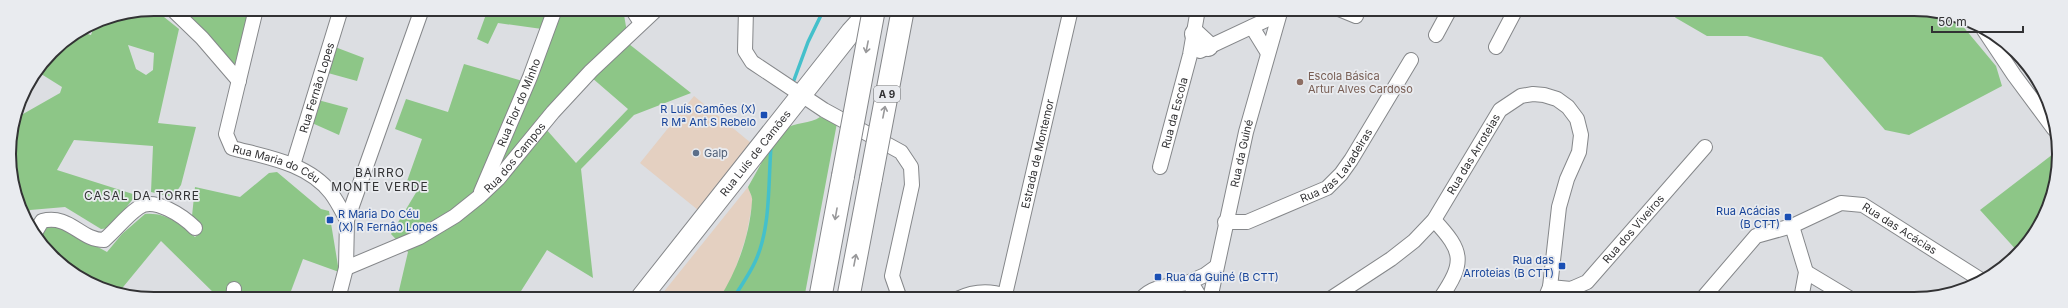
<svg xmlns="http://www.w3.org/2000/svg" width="2068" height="308" font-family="Inter,sans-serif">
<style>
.commercial{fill:#e4d0c1}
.green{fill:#8dc687;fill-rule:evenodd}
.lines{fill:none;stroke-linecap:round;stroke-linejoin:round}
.stream{stroke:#44c0cb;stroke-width:3.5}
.street-casing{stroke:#85878a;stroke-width:16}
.secondary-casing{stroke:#85878a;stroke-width:22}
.highway-casing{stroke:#85878a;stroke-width:24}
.street{stroke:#fff;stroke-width:14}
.secondary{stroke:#fff;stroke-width:20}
.highway{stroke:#fff;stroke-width:22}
.highway-bridge-casing{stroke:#85878a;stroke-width:24;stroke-linecap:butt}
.highway-bridge{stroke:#fff;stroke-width:22}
.oneway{stroke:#98989a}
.education-dot{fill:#8d6e63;stroke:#e9ebef;stroke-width:1.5}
.transit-dot{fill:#1a4fb4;stroke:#e9ebef;stroke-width:1.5}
.service-dot{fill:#5c6f8a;stroke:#e9ebef;stroke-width:1.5}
.labels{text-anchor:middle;stroke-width:3.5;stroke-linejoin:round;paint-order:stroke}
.shield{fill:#e9ebef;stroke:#696a6c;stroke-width:1}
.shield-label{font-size:10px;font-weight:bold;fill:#323234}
.education-label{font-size:11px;fill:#785e54;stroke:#e9ebef;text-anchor:start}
.street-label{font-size:11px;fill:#323234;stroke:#e9ebef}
.transit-label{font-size:11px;fill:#164399;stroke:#e9ebef;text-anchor:end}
.service-label{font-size:11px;fill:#4e5e75;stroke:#e9ebef;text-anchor:start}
.neighbourhood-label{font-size:12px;letter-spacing:1px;fill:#323234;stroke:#e9ebef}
.rim{fill:none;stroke:#323234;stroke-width:2}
</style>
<rect width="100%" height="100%" fill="#dcdee2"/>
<path class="commercial" d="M 694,96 L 751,143 L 698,210 L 640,163 Z
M 748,187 L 753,200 L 746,237 L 732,279 L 719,299 L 658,299 Z"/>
<path class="green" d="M 154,9 L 179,29 L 158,123 L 196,127 L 181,185 L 173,197 L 151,192 L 153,146 L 74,140 L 57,170 L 136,195 L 110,228 L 101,229 L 65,207 L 30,210 L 26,217 L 17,201 L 9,145 L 16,118 L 60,93 L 62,87 L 38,72 L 52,51 L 81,32 L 91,35 L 95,23 L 99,20 ZM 128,45 L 154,53 L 153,70 L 146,75 L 136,69 Z
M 191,9 L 249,9 L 234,68 L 189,18 Z
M 488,9 L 538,9 L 547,11 L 542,29 L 498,23 L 488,44 L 477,39 Z
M 561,9 L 623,9 L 629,44 L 691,93 L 634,115 L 581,169 L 593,278 L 547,250 L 516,299 L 397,299 L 408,252 L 391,234 L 417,191 L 406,184 L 422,139 L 395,129 L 406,99 L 448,112 L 464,64 L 533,84 ZM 584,71 L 628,109 L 576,163 L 538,120 Z
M 1666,9 L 1924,9 L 1956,18 L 1996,66 L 2002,86 L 1909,135 L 1885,130 L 1822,57 L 1747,36 L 1707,36 L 1676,18 Z
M 335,47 L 364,58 L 357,81 L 328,73 Z
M 318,100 L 348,108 L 339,135 L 312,123 Z
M 820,117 L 837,123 L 804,299 L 719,299 C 737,271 750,235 752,201 C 753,197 749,191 748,187 C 758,170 771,142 785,129 C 794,122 811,124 820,117 Z
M 2057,151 L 2059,164 L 2044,218 L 2019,253 L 1980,210 Z
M 277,172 L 321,209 L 329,211 L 339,272 L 303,259 L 288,299 L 239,299 L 235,281 L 230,284 L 234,299 L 220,299 L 161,241 L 119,292 L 90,284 L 45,250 L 38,238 L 48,227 L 56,224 L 107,252 L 122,234 L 145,214 C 166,212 180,224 195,237 L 202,230 L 192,216 L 195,187 L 240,197 L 269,173 Z"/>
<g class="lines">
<path class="stream" d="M 794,80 L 808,42 L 824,9
M 733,299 C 740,287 749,275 755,262 C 771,228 768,184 771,147"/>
<defs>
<g id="street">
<path d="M 172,9 L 202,38 L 239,81"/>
<path id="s1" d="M 256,9 L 226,134 L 232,148 C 266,157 308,163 331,193 C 337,201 342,211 347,220"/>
<path d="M 632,9 L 641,23"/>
<path d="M 746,9 L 745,51 L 752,62 L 824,110 L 901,152 L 911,167 L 912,185 L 892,276 L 900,299"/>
<path d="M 1339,9 L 1356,16"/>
<path d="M 1252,27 L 1268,53"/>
<path d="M 1982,27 L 2014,75 L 2054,129"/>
<path d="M 1436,35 L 1450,9"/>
<path d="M 1496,47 L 1516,9"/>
<path d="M 1200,51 L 1279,14"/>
<path id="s2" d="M 293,165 L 341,9"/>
<path id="s3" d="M 1160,167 L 1190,55 L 1198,9"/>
<path id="s4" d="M 481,192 L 530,77 L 555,9"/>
<path d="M 1434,220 C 1464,252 1465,262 1440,299"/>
<path id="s5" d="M 1225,222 L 1247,222 L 1327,188 L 1341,174 L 1351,160 L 1411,60"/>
<path d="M 1792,226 L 1806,272 L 1801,299"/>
<path d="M 35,233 L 42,221 C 70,214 80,240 104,240 C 116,230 125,217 138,208 C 153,195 184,217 195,228"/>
<path id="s6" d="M 346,268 L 420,237 L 455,216 L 480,196 L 498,179 L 553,112 L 591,71 L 657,9"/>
<path d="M 1806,272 L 1851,299"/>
<path d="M 1187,283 L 1205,275 L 1216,267"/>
<path id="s7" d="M 1550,287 L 1571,289 L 1587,282 L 1705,147"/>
<path d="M 233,299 L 234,289"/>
<path d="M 338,299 L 346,268 L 347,220 L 422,9"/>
<path d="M 957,299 C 972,292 989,290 1005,296"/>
<path id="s8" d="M 1004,299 L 1071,9"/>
<path d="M 1141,299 C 1154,285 1170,286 1187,283 L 1195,289 L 1201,299"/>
<path id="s9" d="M 1210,299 L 1246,132 L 1281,9"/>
<path id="s10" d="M 1330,299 L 1391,259 L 1414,241 L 1434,220 L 1500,110 L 1521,96 L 1533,94 L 1544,95 L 1557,99 L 1568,107 L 1577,119 L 1581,135 L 1579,152 L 1567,179 L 1559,207 L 1550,287 L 1545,299"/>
<path id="s11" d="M 1702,299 L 1756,236 L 1792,226 L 1841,203 L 1863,205 L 1981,280"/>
</g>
<g id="secondary">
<path d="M 1195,34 L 1208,46"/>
<path id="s12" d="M 640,299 L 851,32 L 872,9"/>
</g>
<path id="highway" d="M 820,299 L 843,176
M 848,299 L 871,178"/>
</defs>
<use href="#street" class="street-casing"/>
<use href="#secondary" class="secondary-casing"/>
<use href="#highway" class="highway-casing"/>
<use href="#street" class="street"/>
<use href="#secondary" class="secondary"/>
<use href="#highway" class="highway"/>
<defs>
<path id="highway-bridge" d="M 843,176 L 874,9
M 871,178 L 903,9"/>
</defs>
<use href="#highway-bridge" class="highway-bridge-casing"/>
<use href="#highway-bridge" class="highway-bridge"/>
</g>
<defs><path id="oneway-shaft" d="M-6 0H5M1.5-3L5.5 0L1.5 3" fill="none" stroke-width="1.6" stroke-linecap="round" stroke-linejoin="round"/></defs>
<g class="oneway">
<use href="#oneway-shaft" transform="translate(867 47) rotate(101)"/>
<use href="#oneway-shaft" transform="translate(884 112) rotate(-79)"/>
<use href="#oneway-shaft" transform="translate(836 214) rotate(100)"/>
<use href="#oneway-shaft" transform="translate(855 260) rotate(-79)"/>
</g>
<circle class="education-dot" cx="1300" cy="82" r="4"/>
<g class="transit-dot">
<rect x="760" y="111" width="8" height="8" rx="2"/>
<rect x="1784" y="213" width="8" height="8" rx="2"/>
<rect x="326" y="216" width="8" height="8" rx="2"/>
<rect x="1558" y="262" width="8" height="8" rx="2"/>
<rect x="1154" y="273" width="8" height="8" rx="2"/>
</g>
<circle class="service-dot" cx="696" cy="153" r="4"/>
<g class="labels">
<rect class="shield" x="874" y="86" width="26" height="16" rx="3"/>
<g class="shield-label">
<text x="887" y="98">A 9</text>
</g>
<g class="education-label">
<text x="1308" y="80">Escola Básica<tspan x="1308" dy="13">Artur Alves Cardoso</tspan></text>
</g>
<g class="street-label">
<text dy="4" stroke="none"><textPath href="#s2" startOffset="81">Rua Fernão Lopes</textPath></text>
<text dy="4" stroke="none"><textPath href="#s4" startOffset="97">Rua Flor do Minho</textPath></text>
<text dy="4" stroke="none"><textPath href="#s3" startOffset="56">Rua da Escola</textPath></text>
<text dy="4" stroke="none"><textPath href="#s12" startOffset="186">Rua Luís de Camões</textPath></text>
<text dy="4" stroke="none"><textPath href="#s9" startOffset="149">Rua da Guiné</textPath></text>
<text dy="4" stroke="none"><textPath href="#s8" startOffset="149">Estrada de Montemor</textPath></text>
<text dy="4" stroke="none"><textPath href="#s10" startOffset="208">Rua das Arroteias</textPath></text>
<text dy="4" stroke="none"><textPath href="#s6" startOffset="205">Rua dos Campos</textPath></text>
<text dy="4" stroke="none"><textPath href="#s5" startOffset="131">Rua das Lavadeiras</textPath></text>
<text dy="4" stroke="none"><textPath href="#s1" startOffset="191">Rua Maria do Céu</textPath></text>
<text dy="4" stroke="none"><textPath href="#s7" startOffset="109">Rua dos Viveiros</textPath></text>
<text dy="4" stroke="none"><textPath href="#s11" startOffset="240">Rua das Acácias</textPath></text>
</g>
<g class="transit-label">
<text x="756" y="113">R Luís Camões (X)<tspan x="756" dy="13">R Mª Ant S Rebelo</tspan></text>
<text x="1780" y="215">Rua Acácias<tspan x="1780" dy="13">(B CTT)</tspan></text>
<text x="338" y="218" text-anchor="start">R Maria Do Céu<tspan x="338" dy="13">(X) R Fernâo Lopes</tspan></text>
<text x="1554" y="264">Rua das<tspan x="1554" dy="13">Arroteias (B CTT)</tspan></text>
<text x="1166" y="281" text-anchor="start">Rua da Guiné (B CTT)</text>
</g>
<g class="service-label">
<text x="704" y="157">Galp</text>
</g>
<g class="neighbourhood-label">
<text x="380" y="177">BAIRRO<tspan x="380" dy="14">MONTE VERDE</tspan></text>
<text x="142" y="200">CASAL DA TORRE</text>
</g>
</g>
<path d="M0 0H2068V308H0ZM154 16H1914A138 138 0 0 1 2052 154V154A138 138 0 0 1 1914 292H154A138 138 0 0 1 16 154V154A138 138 0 0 1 154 16Z" fill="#e9ebef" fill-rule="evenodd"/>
<path class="rim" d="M154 16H1914A138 138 0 0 1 2052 154V154A138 138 0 0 1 1914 292H154A138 138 0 0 1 16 154V154A138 138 0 0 1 154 16Z"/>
<path d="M1932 26v6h91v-6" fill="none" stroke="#323234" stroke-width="2"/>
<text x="1938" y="26" font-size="12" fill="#323234" stroke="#e9ebef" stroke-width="3" paint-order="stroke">50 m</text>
</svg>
